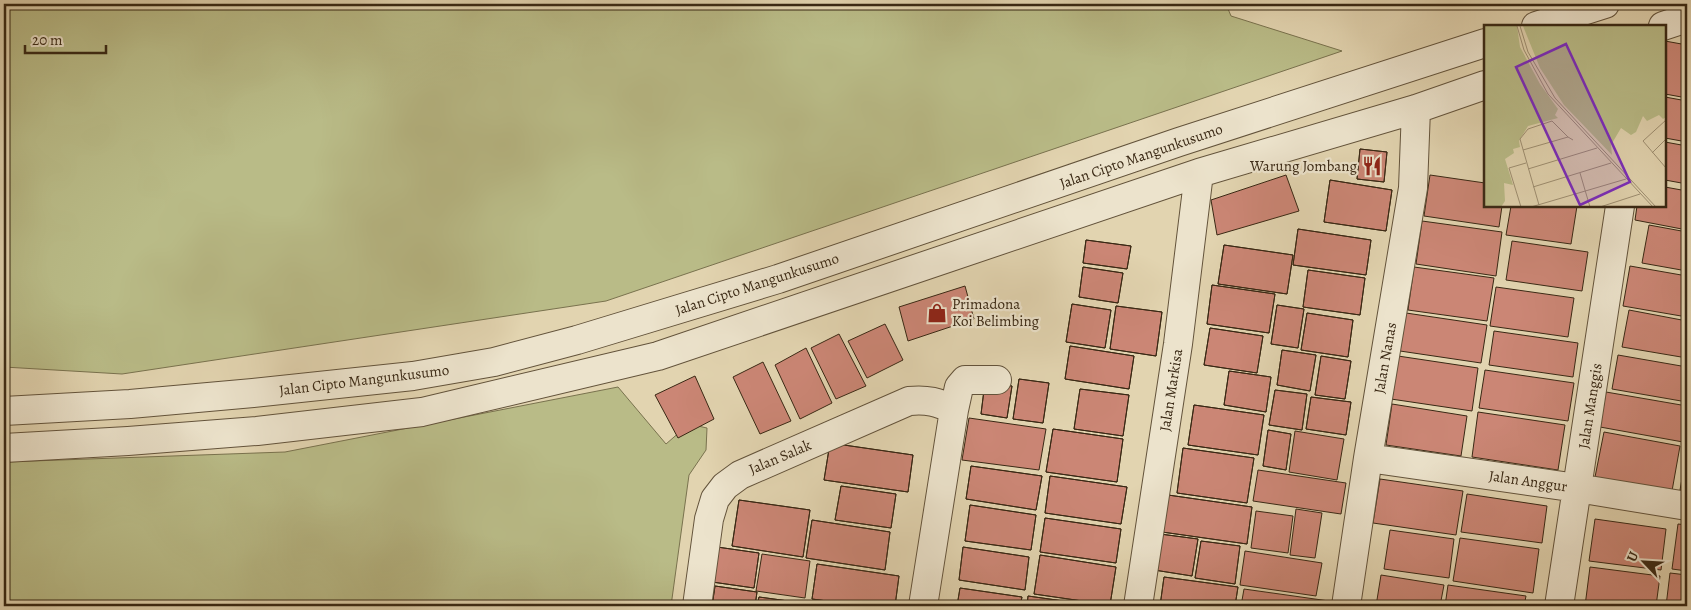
<svg xmlns="http://www.w3.org/2000/svg" width="1691" height="610" font-family="Alegreya,serif">
<style>
.green{fill:#b9bb87;stroke:#79724e}
.building{fill:#cb8675;stroke:#392814}
.lines{fill:none;stroke-linecap:round;stroke-linejoin:round}
.minor-casing{stroke:#63533b;stroke-width:30}
.minor{stroke:#ece3cc;stroke-width:28}
.labels{text-anchor:middle;stroke-width:4.5;stroke-linejoin:round;paint-order:stroke}
.street-label{font-size:15px;fill:#392814;stroke:#ece3cc}
.poi-label{font-size:15px;fill:#392814;stroke:#ece3cc;text-anchor:end}
.inset-road{fill:none;stroke:#9e8f72;stroke-width:1}
.view{fill:#7b2cbf;fill-opacity:0.15;stroke:#7b2cbf;stroke-width:2.5}
.inset-edge{fill:none;stroke:#392814;stroke-width:2.5}
</style>
<rect width="100%" height="100%" fill="#e2d4b0"/>
<filter id="stains"><feTurbulence type="fractalNoise" baseFrequency=".004" numOctaves="4"/><feColorMatrix values="0 0 0 0 .2 0 0 0 0 .09 0 0 0 0 .02 0 0 0 .5 -.17"/></filter>
<radialGradient id="worn" r=".72"><stop offset=".6" stop-color="#630" stop-opacity="0"/><stop offset="1" stop-color="#630" stop-opacity=".3"/></radialGradient>
<path class="green" d="M 4,4 L 1226,4 L 1231,16 L 1342,51 L 606,301 L 122,374 L 4,367 Z
M 618,387 L 666,444 L 689,424 L 707,428 L 706,450 L 689,475 L 671,606 L 4,606 L 4,462 L 285,452 Z"/>
<path class="building" d="M 1665,41 L 1687,45 L 1687,98 L 1665,94 Z
M 1665,97 L 1687,101 L 1687,142 L 1665,138 Z
M 1665,142 L 1687,146 L 1687,184 L 1665,180 Z
M 1360,149 L 1387,152 L 1384,182 L 1357,179 Z
M 1360,149 L 1387,152 L 1384,182 L 1357,179 Z
M 1286,175 L 1299,211 L 1217,235 L 1211,200 Z
M 1430,175 L 1485,183 L 1485,206 L 1502,206 L 1499,227 L 1424,216 Z
M 1330,180 L 1392,190 L 1386,231 L 1324,222 Z
M 1330,180 L 1392,190 L 1386,231 L 1324,222 Z
M 1665,187 L 1687,191 L 1687,230 L 1635,220 L 1637,206 L 1665,206 Z
M 1511,206 L 1577,206 L 1571,244 L 1506,235 Z
M 1422,221 L 1502,232 L 1496,276 L 1416,264 Z
M 1649,225 L 1687,232 L 1687,271 L 1642,263 Z
M 1298,229 L 1371,240 L 1366,275 L 1293,265 Z
M 1298,229 L 1371,240 L 1366,275 L 1293,265 Z
M 1086,240 L 1131,246 L 1127,269 L 1083,263 Z
M 1086,240 L 1131,246 L 1127,269 L 1083,263 Z
M 1512,241 L 1588,252 L 1582,291 L 1506,280 Z
M 1224,245 L 1293,255 L 1287,294 L 1218,284 Z
M 1224,245 L 1293,255 L 1287,294 L 1218,284 Z
M 1630,266 L 1687,276 L 1687,317 L 1623,306 Z
M 1083,267 L 1123,273 L 1118,303 L 1079,297 Z
M 1083,267 L 1123,273 L 1118,303 L 1079,297 Z
M 1414,267 L 1494,278 L 1487,321 L 1408,310 Z
M 1308,270 L 1365,278 L 1360,315 L 1303,307 Z
M 1308,270 L 1365,278 L 1360,315 L 1303,307 Z
M 1212,285 L 1275,294 L 1269,333 L 1207,324 Z
M 1212,285 L 1275,294 L 1269,333 L 1207,324 Z
M 965,286 L 974,319 L 908,341 L 899,307 Z
M 1496,287 L 1574,298 L 1568,337 L 1490,326 Z
M 1072,304 L 1111,310 L 1105,348 L 1066,342 Z
M 1072,304 L 1111,310 L 1105,348 L 1066,342 Z
M 1277,305 L 1304,309 L 1298,348 L 1271,344 Z
M 1277,305 L 1304,309 L 1298,348 L 1271,344 Z
M 1116,306 L 1162,312 L 1156,356 L 1110,349 Z
M 1116,306 L 1162,312 L 1156,356 L 1110,349 Z
M 1629,310 L 1687,321 L 1687,358 L 1622,347 Z
M 1307,313 L 1353,320 L 1348,357 L 1301,350 Z
M 1307,313 L 1353,320 L 1348,357 L 1301,350 Z
M 1406,313 L 1487,325 L 1481,363 L 1400,351 Z
M 885,324 L 903,360 L 867,378 L 848,341 Z
M 1210,328 L 1263,336 L 1257,373 L 1204,365 Z
M 1210,328 L 1263,336 L 1257,373 L 1204,365 Z
M 1494,331 L 1578,343 L 1573,377 L 1489,365 Z
M 839,334 L 866,386 L 836,399 L 811,348 Z
M 1070,346 L 1134,356 L 1129,389 L 1065,379 Z
M 1070,346 L 1134,356 L 1129,389 L 1065,379 Z
M 806,348 L 832,403 L 800,419 L 775,365 Z
M 1282,350 L 1316,355 L 1310,391 L 1277,385 Z
M 1282,350 L 1316,355 L 1310,391 L 1277,385 Z
M 1618,355 L 1687,367 L 1687,402 L 1612,389 Z
M 1321,356 L 1351,361 L 1345,399 L 1315,395 Z
M 1321,356 L 1351,361 L 1345,399 L 1315,395 Z
M 1398,356 L 1478,368 L 1472,411 L 1391,399 Z
M 763,362 L 791,421 L 760,434 L 733,377 Z
M 1485,370 L 1574,383 L 1568,421 L 1479,408 Z
M 1229,371 L 1271,377 L 1266,412 L 1224,405 Z
M 1229,371 L 1271,377 L 1266,412 L 1224,405 Z
M 695,376 L 714,419 L 678,438 L 655,395 Z
M 1019,379 L 1049,383 L 1043,423 L 1013,419 Z
M 1019,379 L 1049,383 L 1043,423 L 1013,419 Z
M 985,382 L 1012,386 L 1007,418 L 981,414 Z
M 985,382 L 1012,386 L 1007,418 L 981,414 Z
M 1080,389 L 1129,395 L 1123,436 L 1074,429 Z
M 1080,389 L 1129,395 L 1123,436 L 1074,429 Z
M 1275,390 L 1307,394 L 1302,430 L 1269,425 Z
M 1275,390 L 1307,394 L 1302,430 L 1269,425 Z
M 1606,392 L 1687,406 L 1687,419 L 1683,442 L 1600,427 Z
M 1311,397 L 1351,402 L 1346,435 L 1306,429 Z
M 1311,397 L 1351,402 L 1346,435 L 1306,429 Z
M 1392,404 L 1467,416 L 1461,456 L 1386,445 Z
M 1194,405 L 1264,415 L 1258,455 L 1188,445 Z
M 1194,405 L 1264,415 L 1258,455 L 1188,445 Z
M 1478,412 L 1565,425 L 1558,470 L 1472,457 Z
M 969,418 L 1046,429 L 1039,470 L 962,460 Z
M 1053,429 L 1123,439 L 1117,482 L 1046,472 Z
M 1053,429 L 1123,439 L 1117,482 L 1046,472 Z
M 1268,430 L 1291,434 L 1286,470 L 1263,466 Z
M 1268,430 L 1291,434 L 1286,470 L 1263,466 Z
M 1295,431 L 1344,439 L 1337,480 L 1289,472 Z
M 1604,432 L 1680,446 L 1672,491 L 1595,477 Z
M 830,443 L 913,455 L 908,492 L 824,480 Z
M 830,443 L 913,455 L 908,492 L 824,480 Z
M 1183,448 L 1254,458 L 1247,503 L 1177,493 Z
M 1183,448 L 1254,458 L 1247,503 L 1177,493 Z
M 1687,450 L 1687,491 L 1680,490 Z
M 971,466 L 1042,476 L 1036,510 L 966,499 Z
M 971,466 L 1042,476 L 1036,510 L 966,499 Z
M 1258,470 L 1346,483 L 1341,514 L 1253,501 Z
M 1050,476 L 1127,487 L 1121,524 L 1045,513 Z
M 1050,476 L 1127,487 L 1121,524 L 1045,513 Z
M 1380,479 L 1463,491 L 1456,535 L 1373,523 Z
M 841,486 L 896,494 L 891,528 L 835,520 Z
M 841,486 L 896,494 L 891,528 L 835,520 Z
M 1467,494 L 1547,506 L 1542,543 L 1461,532 Z
M 1168,495 L 1252,507 L 1247,544 L 1162,532 Z
M 1168,495 L 1252,507 L 1247,544 L 1162,532 Z
M 739,500 L 810,510 L 803,557 L 732,546 Z
M 739,500 L 810,510 L 803,557 L 732,546 Z
M 970,505 L 1036,515 L 1031,550 L 965,541 Z
M 970,505 L 1036,515 L 1031,550 L 965,541 Z
M 1296,509 L 1322,513 L 1315,558 L 1290,555 Z
M 1256,511 L 1293,516 L 1288,553 L 1251,548 Z
M 1045,518 L 1121,529 L 1116,563 L 1040,552 Z
M 1045,518 L 1121,529 L 1116,563 L 1040,552 Z
M 1595,519 L 1666,529 L 1661,570 L 1589,561 Z
M 812,520 L 890,532 L 885,570 L 806,558 Z
M 812,520 L 890,532 L 885,570 L 806,558 Z
M 1678,524 L 1687,525 L 1687,571 L 1672,569 Z
M 1390,530 L 1454,539 L 1449,578 L 1384,569 Z
M 1160,534 L 1198,539 L 1192,576 L 1154,570 Z
M 1160,534 L 1198,539 L 1192,576 L 1154,570 Z
M 1460,538 L 1539,549 L 1533,593 L 1453,581 Z
M 1201,541 L 1240,546 L 1235,584 L 1195,578 Z
M 1201,541 L 1240,546 L 1235,584 L 1195,578 Z
M 717,547 L 759,553 L 754,588 L 712,582 Z
M 717,547 L 759,553 L 754,588 L 712,582 Z
M 963,547 L 1029,557 L 1025,590 L 959,580 Z
M 963,547 L 1029,557 L 1025,590 L 959,580 Z
M 1245,551 L 1322,563 L 1316,596 L 1240,585 Z
M 762,554 L 810,561 L 805,598 L 756,591 Z
M 1040,555 L 1116,567 L 1110,605 L 1034,594 Z
M 1040,555 L 1116,567 L 1110,605 L 1034,594 Z
M 817,564 L 899,576 L 895,606 L 865,606 L 812,599 Z
M 817,564 L 899,576 L 895,606 L 865,606 L 812,599 Z
M 1590,567 L 1660,576 L 1656,606 L 1585,606 Z
M 1670,573 L 1687,575 L 1687,606 L 1666,606 Z
M 1381,575 L 1444,585 L 1440,606 L 1376,606 Z
M 1164,577 L 1238,587 L 1235,606 L 1160,606 Z
M 1164,577 L 1238,587 L 1235,606 L 1160,606 Z
M 1448,585 L 1526,596 L 1524,606 L 1445,606 Z
M 715,586 L 757,592 L 755,606 L 712,606 Z
M 715,586 L 757,592 L 755,606 L 712,606 Z
M 960,588 L 1022,597 L 1020,606 L 957,606 Z
M 960,588 L 1022,597 L 1020,606 L 957,606 Z
M 1244,589 L 1329,601 L 1328,606 L 1241,606 Z
M 1028,596 L 1099,606 L 1027,606 Z
M 1028,596 L 1099,606 L 1027,606 Z
M 759,597 L 803,603 L 802,606 L 757,606 Z
M 759,597 L 803,603 L 802,606 L 757,606 Z
M 809,601 L 844,606 L 808,606 Z
M 809,601 L 844,606 L 808,606 Z"/>
<g class="lines">
<defs>
<path id="minor" d="M 1536,26 L 1605,4
M 1663,26 L 1687,18
M 4,411 L 130,404 L 253,393 L 413,376 L 494,362 L 577,340 L 778,279 L 1179,142 L 1485,43
M 4,448 L 128,441 L 257,431 L 422,412 L 658,356 L 1199,173 L 1416,109 L 1485,85
M 1368,458 L 1577,488 L 1687,506
M 697,606 L 709,519 L 715,499 L 725,486 L 740,475 L 909,401 C 927,399 938,402 954,410
M 923,606 L 954,410 L 959,387 L 965,380 L 997,380
M 1138,606 L 1178,344 L 1199,173
M 1346,606 L 1368,458 L 1413,188 L 1416,109
M 1559,606 L 1620,206"/>
</defs>
<use href="#minor" class="minor-casing"/>
<use href="#minor" class="minor"/>
</g>
<defs>
<symbol id="restaurant-bare" viewBox="-9 -9 18 18"><path d="M-5-6h1v4h1v-4h1v4h1v-4h1v5L-1.5 .5V6h-2V.5L-5-1ZM5-6V6H3V1.5H1.5Q1.5-4 5-6Z" fill="#8f2418" stroke="#ece3cc" stroke-width="2.5" paint-order="stroke"/></symbol>
<symbol id="shop-bare" viewBox="-9 -9 18 18"><path d="M-5-2.5h2.3a2.7 3.5 0 0 1 5.4 0H5L5.5 6h-11ZM-1.5-2.5h3a1.5 2.3 0 0 0-3 0Z" fill="#8f2418" stroke="#ece3cc" stroke-width="2.5" paint-order="stroke"/></symbol>
</defs>
<g fill-rule="evenodd">
<use href="#restaurant-bare" x="1358" y="152" width="28" height="28"/>
<use href="#shop-bare" x="923" y="299" width="28" height="28"/>
</g>
<g class="labels">
<g class="street-label">
<text transform="translate(1141 156) rotate(-19)" y="5">Jalan Cipto Mangunkusumo</text>
<text transform="translate(757 284) rotate(-18)" y="5">Jalan Cipto Mangunkusumo</text>
<text transform="translate(1385 358) rotate(-80)" y="5">Jalan Nanas</text>
<text transform="translate(364 380) rotate(-7)" y="5">Jalan Cipto Mangunkusumo</text>
<text transform="translate(1171 390) rotate(-81)" y="5">Jalan Markisa</text>
<text transform="translate(1590 406) rotate(-81)" y="5">Jalan Manggis</text>
<text transform="translate(780 457) rotate(-23)" y="5">Jalan Salak</text>
<text transform="translate(1528 481) rotate(8)" y="5">Jalan Anggur</text>
</g>
<g class="poi-label">
<text x="1357" y="171">Warung Jombang</text>
<text x="952" y="309" text-anchor="start">Primadona<tspan x="952" dy="17">Koi Belimbing</tspan></text>
</g>
</g>
<g transform="translate(1484 25)">
<rect width="182" height="182" fill="#e2d4b0"/>
<path d="M 0,1 L 33,1 L 36,22 L 56,59 L 74,84 L 71,90 L 74,93 L 44,101 L 35,116 L 36,122 L 29,124 L 30,128 L 21,134 L 29,160 L 20,158 L 21,176 L 17,182 L 0,182 ZM 39,1 L 182,1 L 182,92 L 179,94 L 175,90 L 163,96 L 159,91 L 152,107 L 147,110 L 137,103 L 127,120 L 128,130 L 80,80 L 56,43 Z" fill="#b9bb87"/>
<path class="inset-road" d="M 33,1 L 40,25 L 64,69 L 169,182M 36,1 L 44,27 L 71,73 L 172,182M 182,95 L 159,116 L 182,143M 39,125 L 84,112 L 89,115M 168,128 L 182,114M 44,144 L 113,123M 96,148 L 106,182M 49,162 L 127,138M 55,180 L 36,114 L 44,104 L 68,96 L 84,112M 37,182 L 25,143 L 42,138M 47,182 L 142,154M 116,182 L 156,169"/>
<path class="view" d="M 82,19 L 146,157 L 96,180 L 32,42 Z"/>
<rect width="182" height="182" class="inset-edge"/>
</g>
<rect width="1691" height="610" fill="none" stroke="#e2d4b0" stroke-width="20"/>
<rect x="5" y="5" width="1681" height="600" fill="none" stroke="#392814" stroke-width="2.5"/>
<rect x="10" y="10" width="1671" height="590" fill="none" stroke="#392814"/>
<g transform="translate(1644 562) rotate(295)" stroke="#ece3cc" stroke-width="4" paint-order="stroke">
<path d="M0-4L9 19L0 12L-9 19Z" fill="#392814"/>
<text y="-8" font-size="14" font-weight="bold" text-anchor="middle" fill="#392814">U</text>
</g>
<path d="M25 45v8h81v-8" fill="none" stroke="#392814" stroke-width="2.5"/>
<text x="32" y="45" font-size="15" fill="#392814" stroke="#ece3cc" stroke-width="4" paint-order="stroke">20 m</text>
<rect width="100%" height="100%" filter="url(#stains)"/>
<rect width="100%" height="100%" fill="url(#worn)"/>
</svg>
